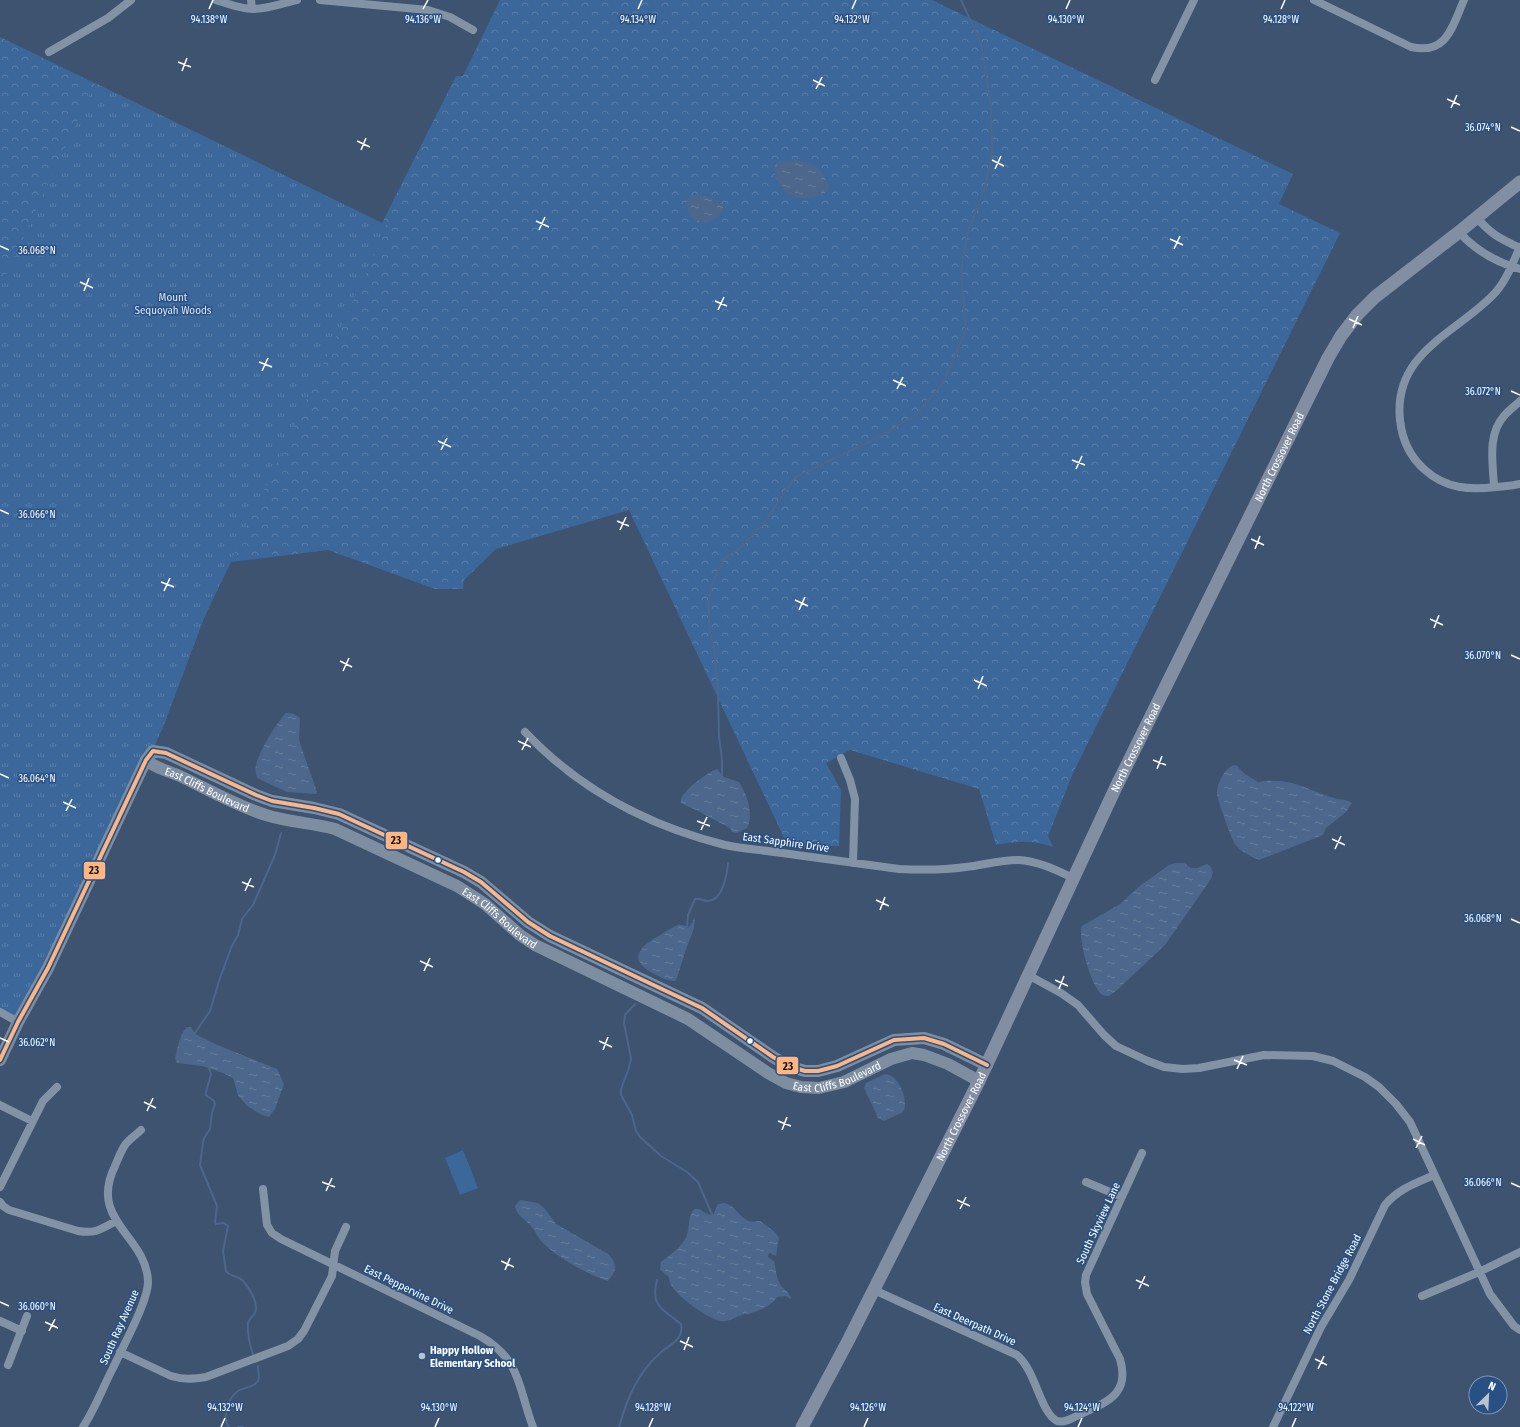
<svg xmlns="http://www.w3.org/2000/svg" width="1520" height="1427" font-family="'Fira Sans Condensed',sans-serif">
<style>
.green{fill:#3c679a}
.forest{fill:url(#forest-crowns)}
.park{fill:url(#park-tufts)}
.water{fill:url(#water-ripples)}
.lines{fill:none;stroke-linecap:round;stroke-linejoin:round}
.stream{stroke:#4c678b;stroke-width:2}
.street{stroke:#8393a6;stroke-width:8}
.secondary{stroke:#7e8ea1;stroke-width:12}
.primary{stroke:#828fa3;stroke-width:13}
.bus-1-casing{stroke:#285085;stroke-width:7}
.bus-1{stroke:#ffb580;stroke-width:4}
.ticks{fill:none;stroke:#fff;stroke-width:1.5}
.bus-dot{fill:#fff;stroke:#285085;stroke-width:1.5}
.poi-dot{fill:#bbc3cd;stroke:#285085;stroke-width:1.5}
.labels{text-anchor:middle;stroke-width:3;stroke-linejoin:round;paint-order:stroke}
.park-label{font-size:11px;fill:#d5e4f6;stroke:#285085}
.street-label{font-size:11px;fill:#fff;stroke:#285085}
.poi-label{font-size:11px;font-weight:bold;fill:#fff;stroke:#285085;text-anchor:start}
.ticks-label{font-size:10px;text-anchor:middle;fill:#fff;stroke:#285085;stroke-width:3;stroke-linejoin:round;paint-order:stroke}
.line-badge{stroke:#285085;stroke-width:1.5}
.pale-badge-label{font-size:11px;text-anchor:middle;font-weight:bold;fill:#111}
</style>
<defs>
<pattern id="forest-crowns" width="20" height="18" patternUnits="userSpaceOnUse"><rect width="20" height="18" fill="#3c679a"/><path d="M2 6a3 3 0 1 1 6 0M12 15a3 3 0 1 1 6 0" fill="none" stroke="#597ea9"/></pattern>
<pattern id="park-tufts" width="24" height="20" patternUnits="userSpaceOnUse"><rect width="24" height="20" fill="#3c679a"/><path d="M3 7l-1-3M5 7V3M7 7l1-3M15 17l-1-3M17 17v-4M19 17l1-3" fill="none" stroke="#597ea9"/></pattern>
<pattern id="water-ripples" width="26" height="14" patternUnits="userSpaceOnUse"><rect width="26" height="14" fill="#4c678b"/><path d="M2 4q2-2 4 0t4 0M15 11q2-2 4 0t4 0" fill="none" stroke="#677e9c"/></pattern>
</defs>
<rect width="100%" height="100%" fill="#3d5370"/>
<path class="green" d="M 463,1150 L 478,1188 L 460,1195 L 445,1158 Z"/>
<path class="forest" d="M 500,0 L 932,0 L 1293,174 L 1279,204 L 1340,233 L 1073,773 L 1048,836 L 1053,847 C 1034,840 1016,841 996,845 L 979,789 L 850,750 L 826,763 L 841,790 L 839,846 L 788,846 L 629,510 L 496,549 L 464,580 L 463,589 L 435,589 L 328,550 L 231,562 L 204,618 L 162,730 L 0,1011 L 0,37 L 382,223 L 456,76 L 463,76 Z"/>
<path class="park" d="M 95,83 L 388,226 L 204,618 L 153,751 L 18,1022 L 0,1012 L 0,288 Z"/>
<path class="water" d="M 795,160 C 815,163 822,167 829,187 C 827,193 823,194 817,196 C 810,199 801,199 793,196 C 784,193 765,169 779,162 C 783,160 790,161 795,160 Z
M 699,194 L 717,201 L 723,207 C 721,218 711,221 702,224 C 691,220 686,210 687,199 L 691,196 Z
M 286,713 C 292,713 296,714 300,718 L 299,739 L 303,752 L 315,786 L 317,792 L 316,794 L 287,792 L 257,778 C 256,773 255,770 256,765 C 259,752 276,723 286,713 Z
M 1236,765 L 1245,774 L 1258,782 C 1292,777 1304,789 1334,798 C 1340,800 1347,799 1352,803 L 1346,812 L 1326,828 L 1323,835 L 1259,860 C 1251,856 1240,852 1235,844 C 1231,838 1218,801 1217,794 C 1217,783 1225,766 1236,765 Z
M 717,769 L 724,777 L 739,782 C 747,794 754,815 747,828 L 737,833 L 732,832 L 730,828 L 698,811 L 681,803 C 678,793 708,772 717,769 Z
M 1176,863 L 1184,863 L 1191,868 L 1197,868 L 1207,864 L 1210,866 L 1213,872 L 1211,879 L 1165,945 L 1116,991 L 1109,996 C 1109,996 1104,996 1103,995 C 1092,990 1077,938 1082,926 L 1120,904 L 1141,885 L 1169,865 Z
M 695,917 L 694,928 L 685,952 L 677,978 L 675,981 C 667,981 661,977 654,974 C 625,958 641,946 662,934 C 667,931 673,927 678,925 C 682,924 686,927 690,926 Z
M 187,1027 L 191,1027 L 195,1034 L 215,1044 L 277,1069 L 284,1084 L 275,1109 L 269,1117 L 262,1115 L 247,1106 L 238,1095 L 233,1078 L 223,1073 L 202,1066 L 177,1063 L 175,1058 C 178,1048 179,1034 187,1027 Z
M 885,1074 C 898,1073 910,1102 903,1112 L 884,1121 L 878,1118 L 864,1088 L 866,1083 Z
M 520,1200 L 538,1203 L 545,1209 L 556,1224 L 608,1254 C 618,1264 617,1271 608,1281 C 589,1275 558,1258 544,1244 C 538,1238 535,1230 529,1224 C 523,1218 516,1214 515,1206 Z
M 724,1203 C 733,1204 739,1216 747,1220 C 751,1223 755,1221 760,1221 L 775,1232 L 779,1238 L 776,1256 L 769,1253 L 768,1257 L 774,1261 C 776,1269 776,1277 780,1284 C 784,1290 789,1292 791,1298 L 790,1299 L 786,1296 L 777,1297 C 772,1305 760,1311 751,1313 C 748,1314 745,1313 742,1315 C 735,1317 729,1322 721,1321 C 708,1319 681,1299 673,1288 C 670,1284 669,1281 669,1277 L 660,1270 L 661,1262 C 670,1255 685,1245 687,1234 C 690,1225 688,1216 694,1209 C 702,1207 705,1216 713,1215 L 718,1204 Z"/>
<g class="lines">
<path class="stream" d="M 722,777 L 722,760 L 719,736 L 718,694 L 714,649 L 709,628 L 709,598 L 711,587 L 723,560 L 730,554 L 739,549 L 763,524 L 794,479 L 798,476 L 883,435 L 917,414 L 943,383 L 966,330 L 961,273 L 967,234 L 985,187 L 992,154 L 991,106 L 981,43 L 961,0
M 685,928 L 687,927 L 688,915 L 695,899 C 699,898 703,901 708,901 C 723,900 727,875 728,863
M 635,1004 L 625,1015 L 624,1023 L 631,1059 L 629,1068 L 621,1089 L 621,1095 L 632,1115 L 636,1131 L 640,1137 L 661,1156 L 687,1172 L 698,1182 L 713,1217
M 193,1036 L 210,1011 L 219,981 L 231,948 L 238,935 L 242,919 L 253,905 L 275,855 L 281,833
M 209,1068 L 211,1074 L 206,1092 L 206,1095 L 214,1101 L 215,1104 L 212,1113 L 210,1129 L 204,1138 L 203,1143 L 200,1165 L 205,1177 L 217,1206 L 215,1222 L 216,1224 L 224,1223 L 228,1226 L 223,1251 L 226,1271 C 231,1278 239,1275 244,1282 C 250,1289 259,1304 255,1313 C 253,1316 249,1319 248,1323 C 247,1331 250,1347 253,1354
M 229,1427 C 221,1417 229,1397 238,1391 C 244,1387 254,1388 258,1381 C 260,1377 258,1371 258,1366
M 238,1427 L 243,1427
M 619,1427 C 627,1399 637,1374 659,1354 C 668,1345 684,1341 681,1324 C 663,1309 650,1307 657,1280"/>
<path class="street" d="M 216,0 C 228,4 241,9 253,9 C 268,9 283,3 297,0
M 251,0 L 252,9
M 320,0 L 428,10 L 450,17 L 473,30
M 1314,0 L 1411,47 C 1447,55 1452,27 1464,0
M 49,52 L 108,18 L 131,0
M 1155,80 L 1194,0
M 1476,217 C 1492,235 1499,238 1520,248
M 1459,232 C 1476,251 1495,262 1520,269
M 1520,247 C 1512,264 1506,282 1493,295 C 1455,334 1393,353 1400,420 C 1402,439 1410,457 1425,470 C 1446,489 1470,490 1496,487 C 1504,486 1512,486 1520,484
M 1494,487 C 1493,463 1487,435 1504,416 C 1509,410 1515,406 1520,401
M 525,732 C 579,789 649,826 725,845 C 743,849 763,850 782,853 C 821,858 860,864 899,869 C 921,870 944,870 966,867 C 983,865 1000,860 1018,860 C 1038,861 1056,870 1073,878
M 841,758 L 850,780 L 855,799 L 853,863
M 1028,975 L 1061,993 L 1078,1005 L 1104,1035 L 1116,1046 L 1148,1061 L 1164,1067 L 1183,1069 L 1199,1068 L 1264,1055 L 1313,1056 L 1333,1061 L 1365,1077 L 1379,1087 L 1396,1104 L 1410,1122 L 1490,1294 L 1514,1326 L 1520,1330
M 0,1012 L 18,1022
M 0,1105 L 32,1121
M 1086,1182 L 1122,1197
M 0,1187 L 43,1101 L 57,1087
M 263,1189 L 267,1225 L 272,1233 L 281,1239 L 480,1336 C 522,1360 518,1388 533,1427
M 0,1202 L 3,1206 L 9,1210 L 78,1231 C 96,1234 101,1229 116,1221
M 874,1290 L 1017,1355 C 1036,1371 1040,1412 1057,1421 C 1066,1423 1074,1417 1083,1413 C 1109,1401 1130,1393 1120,1359 L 1087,1294 L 1085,1282 L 1086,1275 L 1142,1153
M 1422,1296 L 1479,1272 L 1520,1252
M 0,1321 L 22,1331
M 120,1352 L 171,1376 C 184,1380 194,1379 206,1377 L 288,1346 L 298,1339 L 304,1331 L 332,1276 L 335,1251 L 346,1227
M 8,1365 L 27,1316
M 83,1427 C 95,1409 103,1387 113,1368 C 122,1348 149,1300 148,1281 C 146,1235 88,1221 115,1166 C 118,1159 121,1151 125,1145 C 129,1139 136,1135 141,1130
M 1273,1427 L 1321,1327 L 1349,1280 L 1385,1205 C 1398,1189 1416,1183 1434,1175"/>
<g class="secondary">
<path id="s1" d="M 146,760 C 156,769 170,771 182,777 C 209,790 237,806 266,815 C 288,822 312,823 335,829 L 457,886 L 485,904 L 520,935 L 535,945 L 688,1019 L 768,1073 L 786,1083 L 801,1087 L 819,1088 L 844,1082 L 891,1059 L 912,1053 L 924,1055 L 948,1064 L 979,1081"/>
<path d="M 0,1060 L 18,1022 L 48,968 L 146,760 L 153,751 L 166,753 L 256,795 L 272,801 L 314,808 L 339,814 L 464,872 L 481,882 L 528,922 L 550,936 L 702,1008 L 773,1057 L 788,1066 L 805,1071 L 818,1071 L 837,1066 L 894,1040 L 924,1038 L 944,1044 L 987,1065"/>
</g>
<path class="primary" id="s2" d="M 802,1427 L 848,1341 L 979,1081 L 1116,787 L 1328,358 L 1341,336 L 1357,315 L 1375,297 L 1459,232 L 1520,182"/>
<defs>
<path id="bus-1" d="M 0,1060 L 18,1022 L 48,968 L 146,760 L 153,751 L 166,753 L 256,795 L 272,801 L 314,808 L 339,814 L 464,872 L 481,882 L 528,922 L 550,936 L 702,1008 L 773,1057 L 788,1066 L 805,1071 L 818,1071 L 837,1066 L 894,1040 L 924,1038 L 944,1044 L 987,1065"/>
</defs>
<use href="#bus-1" class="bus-1-casing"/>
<use href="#bus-1" class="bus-1"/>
</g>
<path class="ticks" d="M 209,9 L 213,0M 423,9 L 428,0M 638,9 L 642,0M 852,9 L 856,0M 1066,9 L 1070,0M 1281,9 L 1285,0M 178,62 L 191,67M 182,71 L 187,58M 813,80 L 825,86M 816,89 L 822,77M 1447,99 L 1460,105M 1451,108 L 1457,95M 1511,127 L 1520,131M 357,141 L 370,147M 361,150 L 366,138M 992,160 L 1004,166M 995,169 L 1001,156M 536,221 L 549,227M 539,230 L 545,217M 1170,239 L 1183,245M 0,246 L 9,250M 1174,249 L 1180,236M 80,282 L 93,288M 84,291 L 89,278M 715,301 L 727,306M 718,310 L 724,297M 1349,319 L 1362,325M 1353,328 L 1358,316M 259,362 L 272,367M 262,371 L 268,358M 893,380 L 906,386M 897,389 L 903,377M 1511,391 L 1520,395M 438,441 L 451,447M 441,450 L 447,438M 1072,460 L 1085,465M 1076,469 L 1082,456M 0,510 L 9,514M 617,521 L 629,526M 620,530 L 626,517M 1251,539 L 1264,545M 1255,549 L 1260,536M 161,582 L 174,587M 164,591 L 170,578M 795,600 L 808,606M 799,610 L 805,597M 1430,619 L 1443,625M 1434,628 L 1439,615M 1511,655 L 1520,659M 340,661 L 352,667M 343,671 L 349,658M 974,680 L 987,686M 978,689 L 983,676M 518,741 L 531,747M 522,750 L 528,738M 1153,760 L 1166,765M 1157,769 L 1162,756M 0,774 L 9,778M 63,802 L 76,808M 66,811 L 72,799M 697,821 L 710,826M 701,830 L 707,817M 1332,839 L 1345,845M 1335,849 L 1341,836M 242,882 L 254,887M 245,891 L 251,878M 876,900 L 889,906M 880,910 L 885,897M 1511,919 L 1520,923M 420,961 L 433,967M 424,971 L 430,958M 1055,980 L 1068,986M 1059,989 L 1064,976M 0,1038 L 9,1042M 599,1041 L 612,1047M 603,1050 L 608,1037M 1234,1060 L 1247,1065M 1237,1069 L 1243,1056M 144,1102 L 156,1108M 147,1111 L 153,1098M 778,1121 L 791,1126M 782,1130 L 787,1117M 1413,1139 L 1425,1145M 1416,1148 L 1422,1136M 322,1182 L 335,1187M 1511,1183 L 1520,1187M 326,1191 L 332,1178M 957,1200 L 970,1206M 960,1209 L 966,1197M 501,1261 L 514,1267M 505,1270 L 510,1258M 1136,1280 L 1149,1286M 1139,1289 L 1145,1276M 0,1302 L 9,1306M 45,1322 L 58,1328M 49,1331 L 55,1319M 680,1341 L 693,1347M 684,1350 L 689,1337M 1315,1359 L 1327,1365M 1318,1369 L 1324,1356M 221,1427 L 225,1418M 435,1427 L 439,1418M 649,1427 L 653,1418M 864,1427 L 868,1418M 1078,1427 L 1082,1418M 1292,1427 L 1296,1418"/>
<g class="bus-dot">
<circle cx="438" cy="860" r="3.5"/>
<circle cx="750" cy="1041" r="3.5"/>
</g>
<circle class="poi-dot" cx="422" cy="1356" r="4"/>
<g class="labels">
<g class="park-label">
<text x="173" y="301">Mount<tspan x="173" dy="13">Sequoyah Woods</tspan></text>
</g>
<g class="street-label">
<text dy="4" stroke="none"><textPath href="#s2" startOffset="1081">North Crossover Road</textPath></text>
<text dy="4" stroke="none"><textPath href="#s2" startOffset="757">North Crossover Road</textPath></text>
<text dy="4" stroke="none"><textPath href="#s1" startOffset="68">East Cliffs Boulevard</textPath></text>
<text transform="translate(786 842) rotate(8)" y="4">East Sapphire Drive</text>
<text dy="4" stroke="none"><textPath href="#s1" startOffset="391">East Cliffs Boulevard</textPath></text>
<text dy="4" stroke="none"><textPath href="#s1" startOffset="776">East Cliffs Boulevard</textPath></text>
<text dy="4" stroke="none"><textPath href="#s2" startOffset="349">North Crossover Road</textPath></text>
<text transform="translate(1098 1223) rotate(-65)" y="4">South Skyview Lane</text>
<text transform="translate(1332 1284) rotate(-62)" y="4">North Stone Bridge Road</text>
<text transform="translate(409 1289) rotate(26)" y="4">East Peppervine Drive</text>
<text transform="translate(975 1324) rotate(24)" y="4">East Deerpath Drive</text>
<text transform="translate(119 1327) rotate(-66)" y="4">South Ray Avenue</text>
</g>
<g class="poi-label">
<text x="430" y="1354">Happy Hollow<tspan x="430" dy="13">Elementary School</tspan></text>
</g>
</g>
<g class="ticks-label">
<text x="423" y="23">94.136°W</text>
<text x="852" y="23">94.132°W</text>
<text x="1066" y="23">94.130°W</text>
<text x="1281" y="23">94.128°W</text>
<text x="209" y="23">94.138°W</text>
<text x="638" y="23">94.134°W</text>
<text x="1483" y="131">36.074°N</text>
<text x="37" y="254">36.068°N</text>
<text x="1483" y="395">36.072°N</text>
<text x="37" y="518">36.066°N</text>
<text x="1483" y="659">36.070°N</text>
<text x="37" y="782">36.064°N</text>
<text x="1483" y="922">36.068°N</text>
<text x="37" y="1046">36.062°N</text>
<text x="1483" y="1186">36.066°N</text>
<text x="37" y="1310">36.060°N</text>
<text x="225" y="1411">94.132°W</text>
<text x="439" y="1411">94.130°W</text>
<text x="653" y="1411">94.128°W</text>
<text x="868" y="1411">94.126°W</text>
<text x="1082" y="1411">94.124°W</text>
<text x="1296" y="1411">94.122°W</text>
</g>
<g class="line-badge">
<rect x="385" y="831" width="23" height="19" rx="4" fill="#ffb580"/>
<rect x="83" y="861" width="23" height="19" rx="4" fill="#ffb580"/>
<rect x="776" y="1056" width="23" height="19" rx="4" fill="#ffb580"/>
</g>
<g class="pale-badge-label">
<text x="396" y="844">23</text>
<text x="94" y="874">23</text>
<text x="788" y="1070">23</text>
</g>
<g transform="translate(1488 1395) rotate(24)"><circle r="19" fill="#285085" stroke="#7e96b6"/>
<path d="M0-3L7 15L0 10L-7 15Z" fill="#bbc3cd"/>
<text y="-6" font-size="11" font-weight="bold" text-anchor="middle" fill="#ffffff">N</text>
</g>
</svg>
